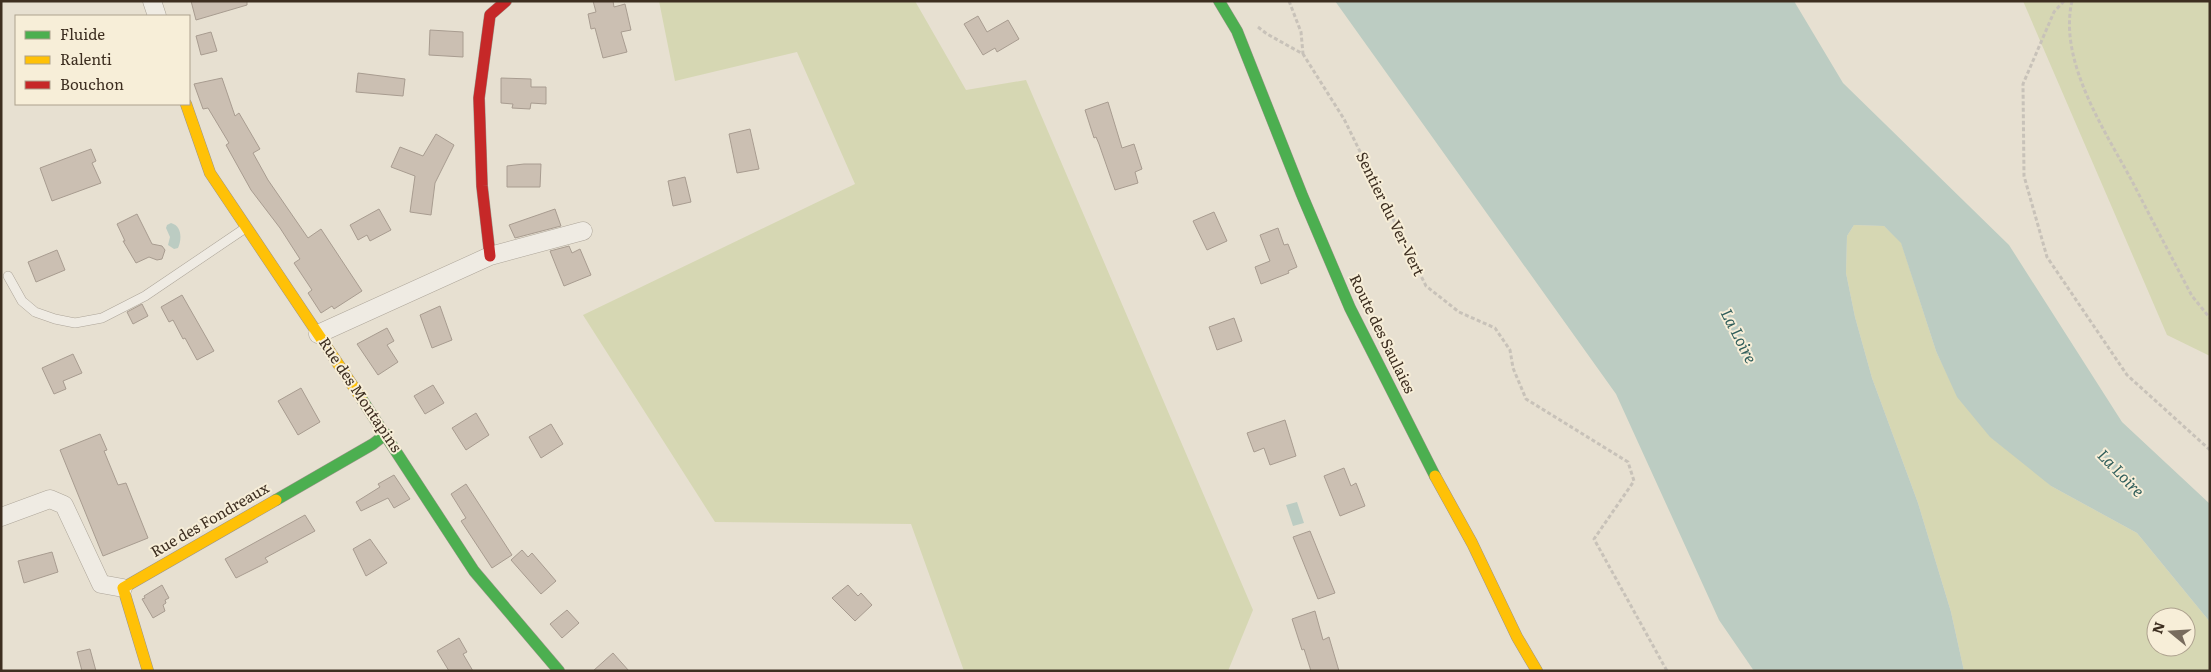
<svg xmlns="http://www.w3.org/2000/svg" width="2211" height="672" font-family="Literata,serif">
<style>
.green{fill:#d6d7b3;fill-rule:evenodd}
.water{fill:#bcccc2}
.building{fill:#cbbfb2;stroke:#a89c90}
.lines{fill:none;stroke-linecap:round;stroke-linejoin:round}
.lane-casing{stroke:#ada599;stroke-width:10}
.street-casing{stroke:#ada599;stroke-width:19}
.fast-casing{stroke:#9c958a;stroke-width:12}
.slow-casing{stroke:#9c958a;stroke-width:12}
.jam-casing{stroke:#9c958a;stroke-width:12}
.path{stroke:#c8c2b9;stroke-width:3;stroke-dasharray:4 2.5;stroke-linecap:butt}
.lane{stroke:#efebe3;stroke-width:9}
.street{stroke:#efebe3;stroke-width:18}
.fast{stroke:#4caf50;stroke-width:11}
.slow{stroke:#ffc107;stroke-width:11}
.jam{stroke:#c62828;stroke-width:11}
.labels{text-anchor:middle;stroke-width:4;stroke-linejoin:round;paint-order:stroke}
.street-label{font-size:15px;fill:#3d2e20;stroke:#f7eed8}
.water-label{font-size:16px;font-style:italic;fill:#2f5d5a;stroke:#f7eed8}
</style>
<rect width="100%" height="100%" fill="#e7e0d1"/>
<path class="green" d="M 659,1 L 915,1 L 966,90 L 1026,80 L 1253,610 L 1228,671 L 964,671 L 911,524 L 715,522 L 583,315 L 855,184 L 797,52 L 675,81 Z
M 2023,1 L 2210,1 L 2210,356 L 2167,335 Z
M 1854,225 L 1884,226 L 1901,242 L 1936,351 L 1958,397 L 2051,486 L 2137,533 L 2210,622 L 2210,671 L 1964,671 L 1951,612 L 1918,503 L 1872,378 L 1855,317 L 1846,273 L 1847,236 ZM 2156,617 L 2186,617 L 2186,647 L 2156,647 Z"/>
<path class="water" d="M 1335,1 L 1794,1 L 1843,83 L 2009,245 L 2122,422 L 2210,504 L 2210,622 L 2137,533 L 2051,486 L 1990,437 L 1957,397 L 1936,351 L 1901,243 L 1884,226 L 1854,225 L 1847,236 L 1846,273 L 1855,317 L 1872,378 L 1918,503 L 1951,612 L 1964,671 L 1754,671 L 1719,620 L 1616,394 Z
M 171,223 C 182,226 182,239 178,248 L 174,249 L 168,245 L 170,237 L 166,228 L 167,225 Z
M 1297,502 L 1304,523 L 1293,526 L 1286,505 Z"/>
<path class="building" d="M 191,1 L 247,1 L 247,5 L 196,20 Z
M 593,1 L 613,1 L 614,7 L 625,4 L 631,30 L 621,32 L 627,52 L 603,58 L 595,28 L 591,29 L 588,14 L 596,12 Z
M 978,16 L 987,32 L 1008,20 L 1019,39 L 997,52 L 995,48 L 983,55 L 964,24 Z
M 430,30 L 463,32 L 463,57 L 429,55 Z
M 211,32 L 217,51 L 201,55 L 196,36 Z
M 358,73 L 405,79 L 403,96 L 356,92 Z
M 222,78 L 235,116 L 239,113 L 260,149 L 253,153 L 268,180 L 308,238 L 321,229 L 362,291 L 334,309 L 332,306 L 321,313 L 308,293 L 312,290 L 294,263 L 300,259 L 280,228 L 251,190 L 226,145 L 229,143 L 208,108 L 203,109 L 194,84 Z
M 501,78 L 531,79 L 531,87 L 546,87 L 546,104 L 531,103 L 530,109 L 512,108 L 513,104 L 501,103 Z
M 1108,102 L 1122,148 L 1134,144 L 1142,169 L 1135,172 L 1138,183 L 1115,190 L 1099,144 L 1096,137 L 1094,138 L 1085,110 Z
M 750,129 L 759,169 L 737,173 L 729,134 Z
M 436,134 L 454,145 L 435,183 L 431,215 L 410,212 L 415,176 L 391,167 L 400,147 L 423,156 Z
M 91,149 L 96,161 L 92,163 L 101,183 L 52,201 L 40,168 Z
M 524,164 L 541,164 L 540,187 L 507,187 L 507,166 Z
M 685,177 L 691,202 L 673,206 L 668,181 Z
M 379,209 L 391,230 L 370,241 L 367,235 L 358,240 L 350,225 Z
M 555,209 L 561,226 L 515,238 L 509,225 Z
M 1214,212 L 1227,241 L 1207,250 L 1193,221 Z
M 137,214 L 152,244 L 162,246 L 165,250 L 162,259 L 157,260 L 149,257 L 136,263 L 123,241 L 125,241 L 117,224 Z
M 1278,228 L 1284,245 L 1288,244 L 1297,267 L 1288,271 L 1289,273 L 1261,284 L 1255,267 L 1270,261 L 1260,235 Z
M 569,246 L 572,253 L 580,249 L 591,275 L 564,286 L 550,251 Z
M 57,250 L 65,270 L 36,282 L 28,262 Z
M 182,295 L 214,351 L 197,360 L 185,338 L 183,339 L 173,320 L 169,322 L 161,307 Z
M 142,304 L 148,316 L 133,324 L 127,312 Z
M 440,306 L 452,340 L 432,348 L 420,315 Z
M 1234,318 L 1242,341 L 1217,350 L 1209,327 Z
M 387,328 L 394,341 L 387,345 L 398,362 L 378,375 L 357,344 Z
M 73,354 L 82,373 L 63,381 L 66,389 L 54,394 L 42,368 Z
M 433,385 L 444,403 L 425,414 L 414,396 Z
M 301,388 L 320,422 L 298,435 L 278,401 Z
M 476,413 L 489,435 L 466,450 L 452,428 Z
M 1285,420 L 1296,456 L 1270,465 L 1264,448 L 1254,452 L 1247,433 Z
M 551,424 L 563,444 L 541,458 L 529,437 Z
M 100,434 L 107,450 L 104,451 L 118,485 L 126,483 L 148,538 L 103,556 L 60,450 Z
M 1344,468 L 1351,486 L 1356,483 L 1365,506 L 1340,516 L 1324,476 Z
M 394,475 L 410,499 L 394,508 L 388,498 L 361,511 L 356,502 L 380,487 L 378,484 Z
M 466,484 L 512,555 L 492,568 L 461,521 L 466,518 L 451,494 Z
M 305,515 L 315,531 L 265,558 L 268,562 L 236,578 L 225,559 Z
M 1310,531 L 1335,593 L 1318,599 L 1293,537 Z
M 370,539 L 387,563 L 366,576 L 353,549 Z
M 522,550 L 528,557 L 532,553 L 556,581 L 541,594 L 511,560 Z
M 52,552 L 58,572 L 24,583 L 18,561 Z
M 162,585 L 169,598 L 165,600 L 166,603 L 163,605 L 165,611 L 153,618 L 142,599 L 145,598 L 144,596 Z
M 848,585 L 858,596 L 861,593 L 872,605 L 855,621 L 832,598 Z
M 567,610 L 579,623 L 562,638 L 550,624 Z
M 1315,611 L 1323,640 L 1329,637 L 1339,671 L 1311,671 L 1304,649 L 1302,650 L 1292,619 Z
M 459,638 L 467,652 L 463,654 L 473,671 L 449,671 L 437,651 Z
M 90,649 L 96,671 L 82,671 L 77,652 Z
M 613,653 L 629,671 L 593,671 Z"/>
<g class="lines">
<defs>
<path id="lane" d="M 8,276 L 22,301 L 35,312 L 55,319 L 75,323 L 102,318 L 145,296 L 244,229"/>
<path id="street" d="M 152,1 L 157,16
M 318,334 L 490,256 L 583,231
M 1,517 L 50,499 L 64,505 L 101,584 L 123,588"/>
<path id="fast" d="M 1219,1 L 1237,31 L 1302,195 L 1350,308 L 1435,476
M 361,398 L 474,571 L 559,671
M 276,500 L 373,444 L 386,434"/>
<path id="slow" d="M 186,104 L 210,173 L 361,398
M 1435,476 L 1472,543 L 1517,637 L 1537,671
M 148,671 L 123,588 L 276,500"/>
<path id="jam" d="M 490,256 L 482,186 L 479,98 L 490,15 L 506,1"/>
</defs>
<use href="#lane" class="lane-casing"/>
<use href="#street" class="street-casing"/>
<use href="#fast" class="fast-casing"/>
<use href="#slow" class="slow-casing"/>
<use href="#jam" class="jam-casing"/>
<path class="path" d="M 1289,1 L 1301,32 L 1303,54
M 2064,1 L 2054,12 L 2023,84 L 2024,176 L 2047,257 L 2127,375 L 2210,450
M 2072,1 C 2058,61 2105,131 2132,181 C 2152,220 2172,258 2192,296 L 2210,318
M 1258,27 L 1267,34 L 1303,54 L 1344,119 L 1426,286 L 1459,312 L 1495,328 L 1510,350 L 1513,368 L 1526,399 L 1628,462 L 1634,481 L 1594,539 L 1667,671"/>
<use href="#lane" class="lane"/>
<use href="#street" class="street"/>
<use href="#fast" class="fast"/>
<use href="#slow" class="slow"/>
<use href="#jam" class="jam"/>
</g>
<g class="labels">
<g class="street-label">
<text transform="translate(1390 214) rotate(64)" y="5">Sentier du Ver-Vert</text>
<text transform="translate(1382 334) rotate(64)" y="5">Route des Saulaies</text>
<text transform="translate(360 395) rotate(56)" y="5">Rue des Montapins</text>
<text transform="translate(210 520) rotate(-30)" y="5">Rue des Fondreaux</text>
</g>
<g class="water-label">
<text transform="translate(1739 336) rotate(63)" y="6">La Loire</text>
<text transform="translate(2121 473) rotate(46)" y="6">La Loire</text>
</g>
</g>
<rect width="2211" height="672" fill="none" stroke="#3d2e20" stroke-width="5"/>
<rect x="15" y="15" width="175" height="90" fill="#f7eed8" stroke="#ada18e"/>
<rect x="25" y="31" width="25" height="8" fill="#4caf50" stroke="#ada18e"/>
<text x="60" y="40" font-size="15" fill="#3d2e20">Fluide</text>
<rect x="25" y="56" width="25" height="8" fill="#ffc107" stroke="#ada18e"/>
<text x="60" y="65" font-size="15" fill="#3d2e20">Ralenti</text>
<rect x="25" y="81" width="25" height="8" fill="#c62828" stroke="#ada18e"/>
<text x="60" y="90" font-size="15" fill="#3d2e20">Bouchon</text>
<g transform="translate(2171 632) rotate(288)"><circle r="24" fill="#f7eed8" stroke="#ada18e"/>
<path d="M0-4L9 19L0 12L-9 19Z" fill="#786c5e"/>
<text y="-8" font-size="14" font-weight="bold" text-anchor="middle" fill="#3d2e20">N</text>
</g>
</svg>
